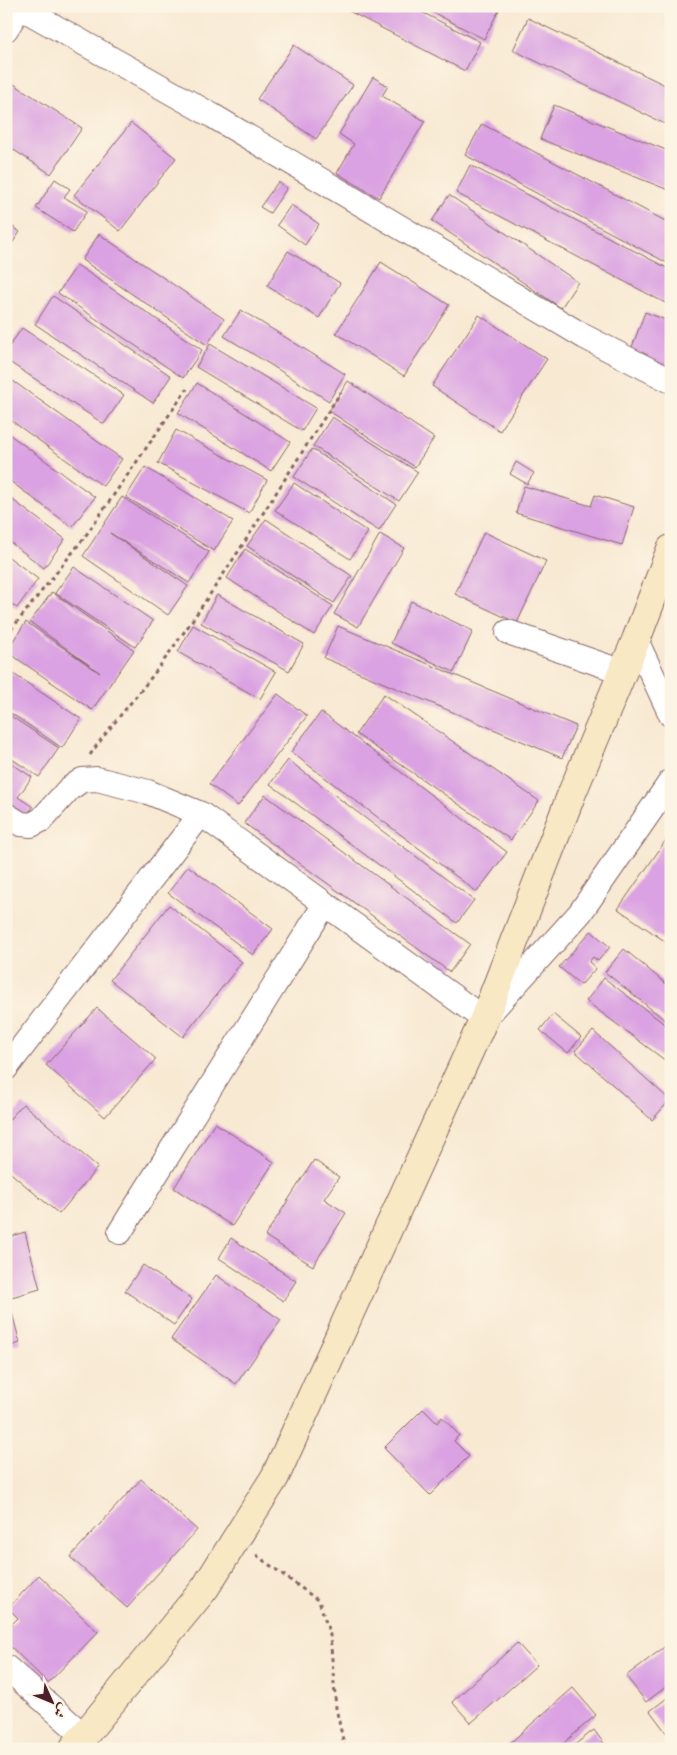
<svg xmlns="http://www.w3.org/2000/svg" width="677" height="1755" font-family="'Sorts Mill Goudy',Amiri,serif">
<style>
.building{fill:#daa2e2}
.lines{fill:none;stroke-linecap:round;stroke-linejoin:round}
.street-casing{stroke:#876666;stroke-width:26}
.secondary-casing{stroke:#876666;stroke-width:30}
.path{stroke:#876666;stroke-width:3;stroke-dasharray:4 4;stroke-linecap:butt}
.street{stroke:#fff;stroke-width:24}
.secondary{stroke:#f8e8c3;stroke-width:28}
</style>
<rect width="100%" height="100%" fill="#fcf5e5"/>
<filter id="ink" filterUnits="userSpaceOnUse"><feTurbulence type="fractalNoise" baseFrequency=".02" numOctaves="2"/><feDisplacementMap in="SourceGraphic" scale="10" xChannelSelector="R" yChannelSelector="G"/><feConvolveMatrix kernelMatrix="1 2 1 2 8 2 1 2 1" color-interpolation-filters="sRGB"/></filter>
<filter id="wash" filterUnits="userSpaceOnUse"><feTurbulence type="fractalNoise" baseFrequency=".0096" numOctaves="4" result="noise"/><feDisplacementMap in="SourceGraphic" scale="20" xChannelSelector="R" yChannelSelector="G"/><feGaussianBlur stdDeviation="1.12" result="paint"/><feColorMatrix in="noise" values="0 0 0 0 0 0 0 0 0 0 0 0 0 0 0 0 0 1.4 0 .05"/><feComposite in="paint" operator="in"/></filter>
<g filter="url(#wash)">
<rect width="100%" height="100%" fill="#f8e9d3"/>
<g id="blocks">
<path class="building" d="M 339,6 L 410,6 L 480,42 L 465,71 Z
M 421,6 L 493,6 L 499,10 L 484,39 Z
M 528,18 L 671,88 L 671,127 L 513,50 Z
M 294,45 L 353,85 L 316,139 L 257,99 Z
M 373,77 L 388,86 L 382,96 L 425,121 L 379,198 L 337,173 L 354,144 L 339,134 Z
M 6,79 L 82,128 L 51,174 L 6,145 Z
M 554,105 L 671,152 L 671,191 L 540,139 Z
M 131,123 L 176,158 L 120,231 L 74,195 Z
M 482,124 L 671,224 L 671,265 L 465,155 Z
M 470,165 L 671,270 L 671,306 L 456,193 Z
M 55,179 L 70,189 L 64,197 L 87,211 L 73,232 L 36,208 Z
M 278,182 L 287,188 L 270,213 L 260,207 Z
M 449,195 L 578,282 L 561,308 L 432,221 Z
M 291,205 L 319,224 L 305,245 L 277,225 Z
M 6,222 L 20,232 L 6,252 Z
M 99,234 L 224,319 L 207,345 L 82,260 Z
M 288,251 L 340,283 L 319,318 L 267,286 Z
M 381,262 L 449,305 L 404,376 L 336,333 Z
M 77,265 L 202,350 L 183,378 L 58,293 Z
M 53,296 L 171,376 L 153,403 L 35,324 Z
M 241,310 L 345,374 L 329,401 L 224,336 Z
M 645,312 L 671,322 L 671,370 L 629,355 Z
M 479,315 L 547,359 L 500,431 L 432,386 Z
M 22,328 L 124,395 L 104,424 L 6,360 L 6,351 Z
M 210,344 L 316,408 L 302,431 L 196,367 Z
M 6,376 L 122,459 L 103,486 L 6,417 Z
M 348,381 L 434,438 L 415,467 L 329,411 Z
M 197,383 L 290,442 L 271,471 L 178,413 Z
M 332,417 L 418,472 L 399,501 L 313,446 Z
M 176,430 L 267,480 L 249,513 L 158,463 Z
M 6,432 L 95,497 L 72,527 L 6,478 Z
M 312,449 L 396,504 L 379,531 L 294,477 Z
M 516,462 L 534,473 L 527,484 L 510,474 Z
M 145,467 L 233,521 L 214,551 L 126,497 Z
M 294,483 L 368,532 L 350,559 L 275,510 Z
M 524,486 L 591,506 L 595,495 L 634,507 L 622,545 L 516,513 Z
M 6,495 L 65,539 L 44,568 L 6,539 Z
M 122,497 L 209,552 L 189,583 L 110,533 L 188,586 L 168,615 L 83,556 Z
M 266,519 L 352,576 L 334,603 L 247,546 Z
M 484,532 L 546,561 L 517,623 L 455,594 Z
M 380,534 L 404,548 L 358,627 L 334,614 Z
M 245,549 L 333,606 L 314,635 L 227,578 Z
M 6,555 L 38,579 L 17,608 L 6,600 Z
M 74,567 L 153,621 L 135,647 L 55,593 Z
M 52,592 L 134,650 L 92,710 L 6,651 L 26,622 L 100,673 L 30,622 Z
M 217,595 L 304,644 L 289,671 L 201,623 Z
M 411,601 L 473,631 L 454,672 L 391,643 Z
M 193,625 L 276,672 L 260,699 L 178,652 Z
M 338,626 L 576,726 L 562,758 L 324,658 Z
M 6,669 L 81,719 L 62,748 L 6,710 Z
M 278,694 L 307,716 L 238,806 L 209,784 Z
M 384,694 L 539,801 L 511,840 L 356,734 Z
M 321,712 L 507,852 L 477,892 L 291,752 Z
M 6,713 L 59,748 L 39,777 L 6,755 Z
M 6,760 L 32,777 L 18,797 L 33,807 L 25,818 L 6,806 Z
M 288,760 L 474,900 L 457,923 L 270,784 Z
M 265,795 L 470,944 L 450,972 L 244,823 Z
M 671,833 L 671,942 L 669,944 L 618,909 Z
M 188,866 L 273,929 L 253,955 L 168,893 Z
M 169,905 L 242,962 L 183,1037 L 110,980 Z
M 591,931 L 610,947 L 598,961 L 593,957 L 589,962 L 596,968 L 581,985 L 559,967 Z
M 624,949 L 671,988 L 671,1025 L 605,972 Z
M 604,978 L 671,1029 L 671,1055 L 666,1061 L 586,1001 Z
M 97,1008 L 156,1059 L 105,1117 L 46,1065 Z
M 553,1014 L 581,1037 L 568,1053 L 540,1030 Z
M 593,1031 L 670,1100 L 652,1120 L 575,1051 Z
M 23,1104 L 98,1167 L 59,1214 L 6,1169 L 6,1123 Z
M 215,1123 L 274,1162 L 232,1226 L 174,1188 Z
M 314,1160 L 339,1177 L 324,1199 L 346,1213 L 313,1266 L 265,1236 Z
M 25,1232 L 40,1289 L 8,1298 L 20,1343 L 6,1347 L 6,1238 Z
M 231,1238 L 296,1281 L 283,1301 L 219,1258 Z
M 143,1265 L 192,1299 L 174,1325 L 125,1291 Z
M 216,1275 L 281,1320 L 236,1384 L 171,1339 Z
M 423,1409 L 437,1423 L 442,1417 L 459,1435 L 454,1441 L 469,1456 L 430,1495 L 384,1448 Z
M 141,1479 L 197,1530 L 127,1608 L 70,1557 Z
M 39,1575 L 98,1632 L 48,1683 L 6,1642 L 6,1630 L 18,1618 L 8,1608 Z
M 671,1642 L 671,1683 L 646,1702 L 626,1676 Z
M 517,1643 L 537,1665 L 471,1723 L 452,1702 Z
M 573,1688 L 596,1715 L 557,1749 L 503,1749 Z
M 671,1695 L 671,1733 L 668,1735 L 650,1711 Z
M 594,1730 L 608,1749 L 569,1749 Z"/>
</g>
</g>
<g filter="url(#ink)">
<use href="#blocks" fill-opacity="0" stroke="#876666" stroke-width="1"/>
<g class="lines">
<defs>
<path id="street" d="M 18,6 L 213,116 L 585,337 L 671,381
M 6,29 L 20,7
M 508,632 L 623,672
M 636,640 L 671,715
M 6,815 L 21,824 L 31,825 L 41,820 L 69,789 L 82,780 L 97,779 L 148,792 L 201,814 L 484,1019 L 580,913 L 671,781
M 6,1068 L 201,814
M 120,1232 L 325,904
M 6,1667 L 84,1736"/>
<path id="secondary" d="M 73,1749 L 205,1588 L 275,1477 L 484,1019 L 572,793 L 636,640 L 671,549"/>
</defs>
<use href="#street" class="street-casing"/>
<use href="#secondary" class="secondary-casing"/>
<path class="path" d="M 6,636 L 84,538 L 187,389
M 90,755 C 112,723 139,695 162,663 C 226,575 282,482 341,392
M 256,1555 L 319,1601 L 330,1635 L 336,1708 L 345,1749"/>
<use href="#street" class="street"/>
<use href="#secondary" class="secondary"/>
</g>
</g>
<rect width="677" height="1755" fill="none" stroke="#fcf5e5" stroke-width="25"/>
<g transform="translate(52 1702) rotate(134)" stroke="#fcf5e5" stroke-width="4" paint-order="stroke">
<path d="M0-4L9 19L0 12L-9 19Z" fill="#4a1f2b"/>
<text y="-8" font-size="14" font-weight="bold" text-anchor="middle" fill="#4a1f2b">ش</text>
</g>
</svg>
